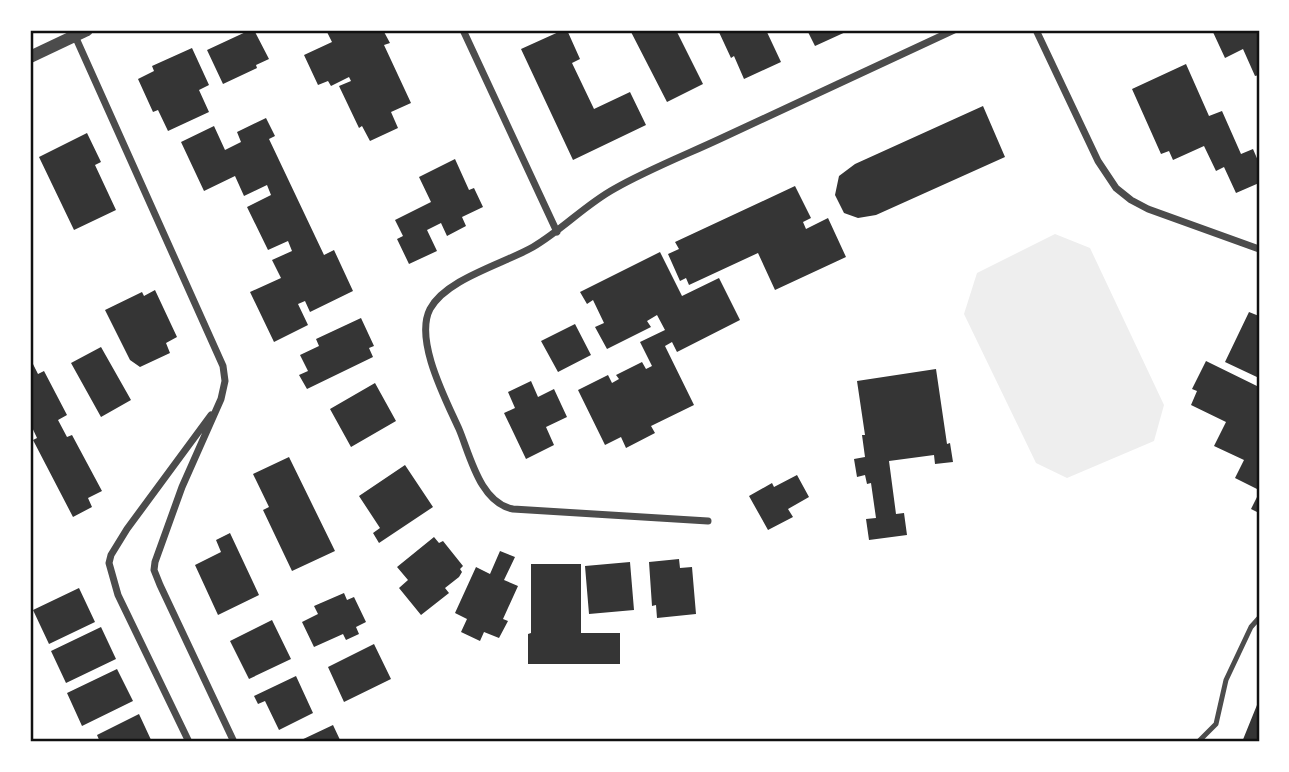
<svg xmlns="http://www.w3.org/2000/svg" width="1289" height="772" font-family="Cabin,sans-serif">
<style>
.green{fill:#eee}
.building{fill:#353535}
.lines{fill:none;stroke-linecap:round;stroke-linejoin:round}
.service{stroke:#4c4c4c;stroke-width:5}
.minor{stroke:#4c4c4c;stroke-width:7}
.tertiary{stroke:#4c4c4c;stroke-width:12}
.neatline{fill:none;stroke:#111;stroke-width:2.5}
</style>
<rect width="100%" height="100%" fill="#fff"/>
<path class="green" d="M 1055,234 L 1090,248 L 1164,405 L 1154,441 L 1067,478 L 1036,463 L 964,314 L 977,273 Z"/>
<path class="building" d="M 250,30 L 254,30 L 269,59 L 256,65 L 257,68 L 223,84 L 207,50 Z
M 326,30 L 383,30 L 390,43 L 384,45 L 411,103 L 391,112 L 398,128 L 370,141 L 362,126 L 359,128 L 339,86 L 351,81 L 349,77 L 331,86 L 328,81 L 318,85 L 304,55 L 332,42 Z
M 563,30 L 567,30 L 580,59 L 572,63 L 594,109 L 630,92 L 646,125 L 573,160 L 521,49 Z
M 630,30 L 676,30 L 703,84 L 667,102 Z
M 718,30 L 766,30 L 781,62 L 744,79 L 734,56 L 731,58 Z
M 807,30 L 850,30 L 815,46 Z
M 1212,30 L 1259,30 L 1259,75 L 1255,76 L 1243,49 L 1225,58 Z
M 192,48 L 209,85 L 199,90 L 209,112 L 168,131 L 158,110 L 153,112 L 138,79 L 154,71 L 152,66 Z
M 1186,64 L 1209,116 L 1222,111 L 1241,154 L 1253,149 L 1259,163 L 1259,183 L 1236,193 L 1224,167 L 1216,171 L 1204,146 L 1173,160 L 1169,151 L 1161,154 L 1132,89 Z
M 983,106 L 1005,157 L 876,215 L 858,218 L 844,213 L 835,195 L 839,176 L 855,164 Z
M 266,118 L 275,136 L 269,139 L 324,255 L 334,250 L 353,291 L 310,312 L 305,301 L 298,304 L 308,325 L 274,342 L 250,292 L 281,278 L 272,260 L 292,251 L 288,241 L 268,250 L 247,207 L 271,195 L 267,185 L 244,196 L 235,176 L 204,191 L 181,142 L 214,126 L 225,150 L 241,142 L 237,132 Z
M 87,133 L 101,162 L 95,165 L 116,210 L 74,230 L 39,157 Z
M 455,159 L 469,190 L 474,188 L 483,207 L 462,217 L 466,226 L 447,236 L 441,223 L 427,230 L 437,251 L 409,264 L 397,239 L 403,236 L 395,220 L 431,202 L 419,177 Z
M 795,186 L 811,218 L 803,222 L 806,229 L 828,218 L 846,257 L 775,290 L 758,253 L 689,285 L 686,278 L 680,281 L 668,254 L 679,249 L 675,242 Z
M 660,252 L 682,296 L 719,278 L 740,320 L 677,352 L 672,342 L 665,346 L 694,405 L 651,426 L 655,433 L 626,448 L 621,437 L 605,445 L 578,390 L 608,375 L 612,383 L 619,379 L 616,375 L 642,362 L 646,369 L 652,366 L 640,342 L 665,330 L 657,315 L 647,321 L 651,327 L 607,349 L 595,327 L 604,323 L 593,300 L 587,304 L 580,292 Z
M 155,290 L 177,337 L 166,343 L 170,353 L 140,367 L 130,360 L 105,310 L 142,292 L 144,296 Z
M 1249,312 L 1259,316 L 1259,378 L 1225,362 Z
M 361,318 L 374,346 L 369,348 L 373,357 L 307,389 L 299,375 L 308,371 L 300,355 L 319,346 L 316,339 Z
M 575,324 L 591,355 L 558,372 L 541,341 Z
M 101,347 L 131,400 L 101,417 L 71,363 Z
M 1206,361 L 1259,387 L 1259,490 L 1235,478 L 1244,460 L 1214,446 L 1226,422 L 1191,405 L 1197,391 L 1192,389 Z
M 33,364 L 38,374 L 44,371 L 67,415 L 58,420 L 67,437 L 72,435 L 102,491 L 88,498 L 92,507 L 73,517 L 33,440 L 37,438 L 30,423 L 30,366 Z
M 936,369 L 947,444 L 950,443 L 953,462 L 935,464 L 934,455 L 889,461 L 896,514 L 904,513 L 907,535 L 869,540 L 866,519 L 876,518 L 871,483 L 867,484 L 865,475 L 857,477 L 854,459 L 865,457 L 862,435 L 865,435 L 857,381 Z
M 531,381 L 538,397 L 554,389 L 567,417 L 546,427 L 554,445 L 526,459 L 504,413 L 515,408 L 508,392 Z
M 375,383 L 396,421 L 351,447 L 330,409 Z
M 289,457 L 335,551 L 292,571 L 263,510 L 269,507 L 253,474 Z
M 405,465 L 433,507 L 379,543 L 373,533 L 380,528 L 359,496 Z
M 797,475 L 809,497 L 788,509 L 793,517 L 768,530 L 749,496 L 772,483 L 774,487 Z
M 1259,493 L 1259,513 L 1251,509 Z
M 230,533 L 259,595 L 218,615 L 195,565 L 221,552 L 216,540 Z
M 434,537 L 439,543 L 443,541 L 463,566 L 460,569 L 462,572 L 459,577 L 445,588 L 449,593 L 421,615 L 399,588 L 408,580 L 397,567 Z
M 500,551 L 515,557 L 504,580 L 518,586 L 503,619 L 508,621 L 499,638 L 484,632 L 480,641 L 461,632 L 467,619 L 455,613 L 476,567 L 490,574 Z
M 679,559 L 680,568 L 692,567 L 696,614 L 657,618 L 656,605 L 652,606 L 649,562 Z
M 630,562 L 634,610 L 589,614 L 585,566 Z
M 531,564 L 581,564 L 581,633 L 620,633 L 620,664 L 528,664 L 528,634 L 531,633 Z
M 79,588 L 95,622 L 49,644 L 33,610 Z
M 344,593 L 347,600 L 354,597 L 366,622 L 356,627 L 359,634 L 346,640 L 343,634 L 314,647 L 302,622 L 318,614 L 314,606 Z
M 272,620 L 291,659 L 249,679 L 230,641 Z
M 101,627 L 116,659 L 66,683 L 51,651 Z
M 374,644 L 391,679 L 344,702 L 328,667 Z
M 117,669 L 133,701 L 82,726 L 67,693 Z
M 296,676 L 313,713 L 279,730 L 265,701 L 258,704 L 254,696 Z
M 1259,700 L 1259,742 L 1242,742 Z
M 139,714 L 152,742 L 100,742 L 97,735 Z
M 333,725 L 341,742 L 297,742 Z"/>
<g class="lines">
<path class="service" d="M 1198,742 L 1216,724 L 1226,680 L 1251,627 L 1259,618"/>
<path class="minor" d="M 463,30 L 557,232
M 1036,30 L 1098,161 L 1116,188 L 1131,200 L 1148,209 L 1259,249
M 75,36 L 223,366 L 225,381 L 221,399 L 182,487 L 155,562 L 154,570 L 160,585 L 234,742
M 708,521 L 513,509 C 480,503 470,455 459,429 C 446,400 414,340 430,309 C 446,279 503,264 533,247 C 562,230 585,205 614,189 C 649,169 688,154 724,137 C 801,101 877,66 954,30
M 189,742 L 118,595 L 109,563 L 111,555 L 127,529 L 211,415"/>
<path class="tertiary" d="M 30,57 L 87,30"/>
</g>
<rect width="1289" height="772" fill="none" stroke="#ffffff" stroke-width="63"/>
<rect x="32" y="32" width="1226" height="708" class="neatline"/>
</svg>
